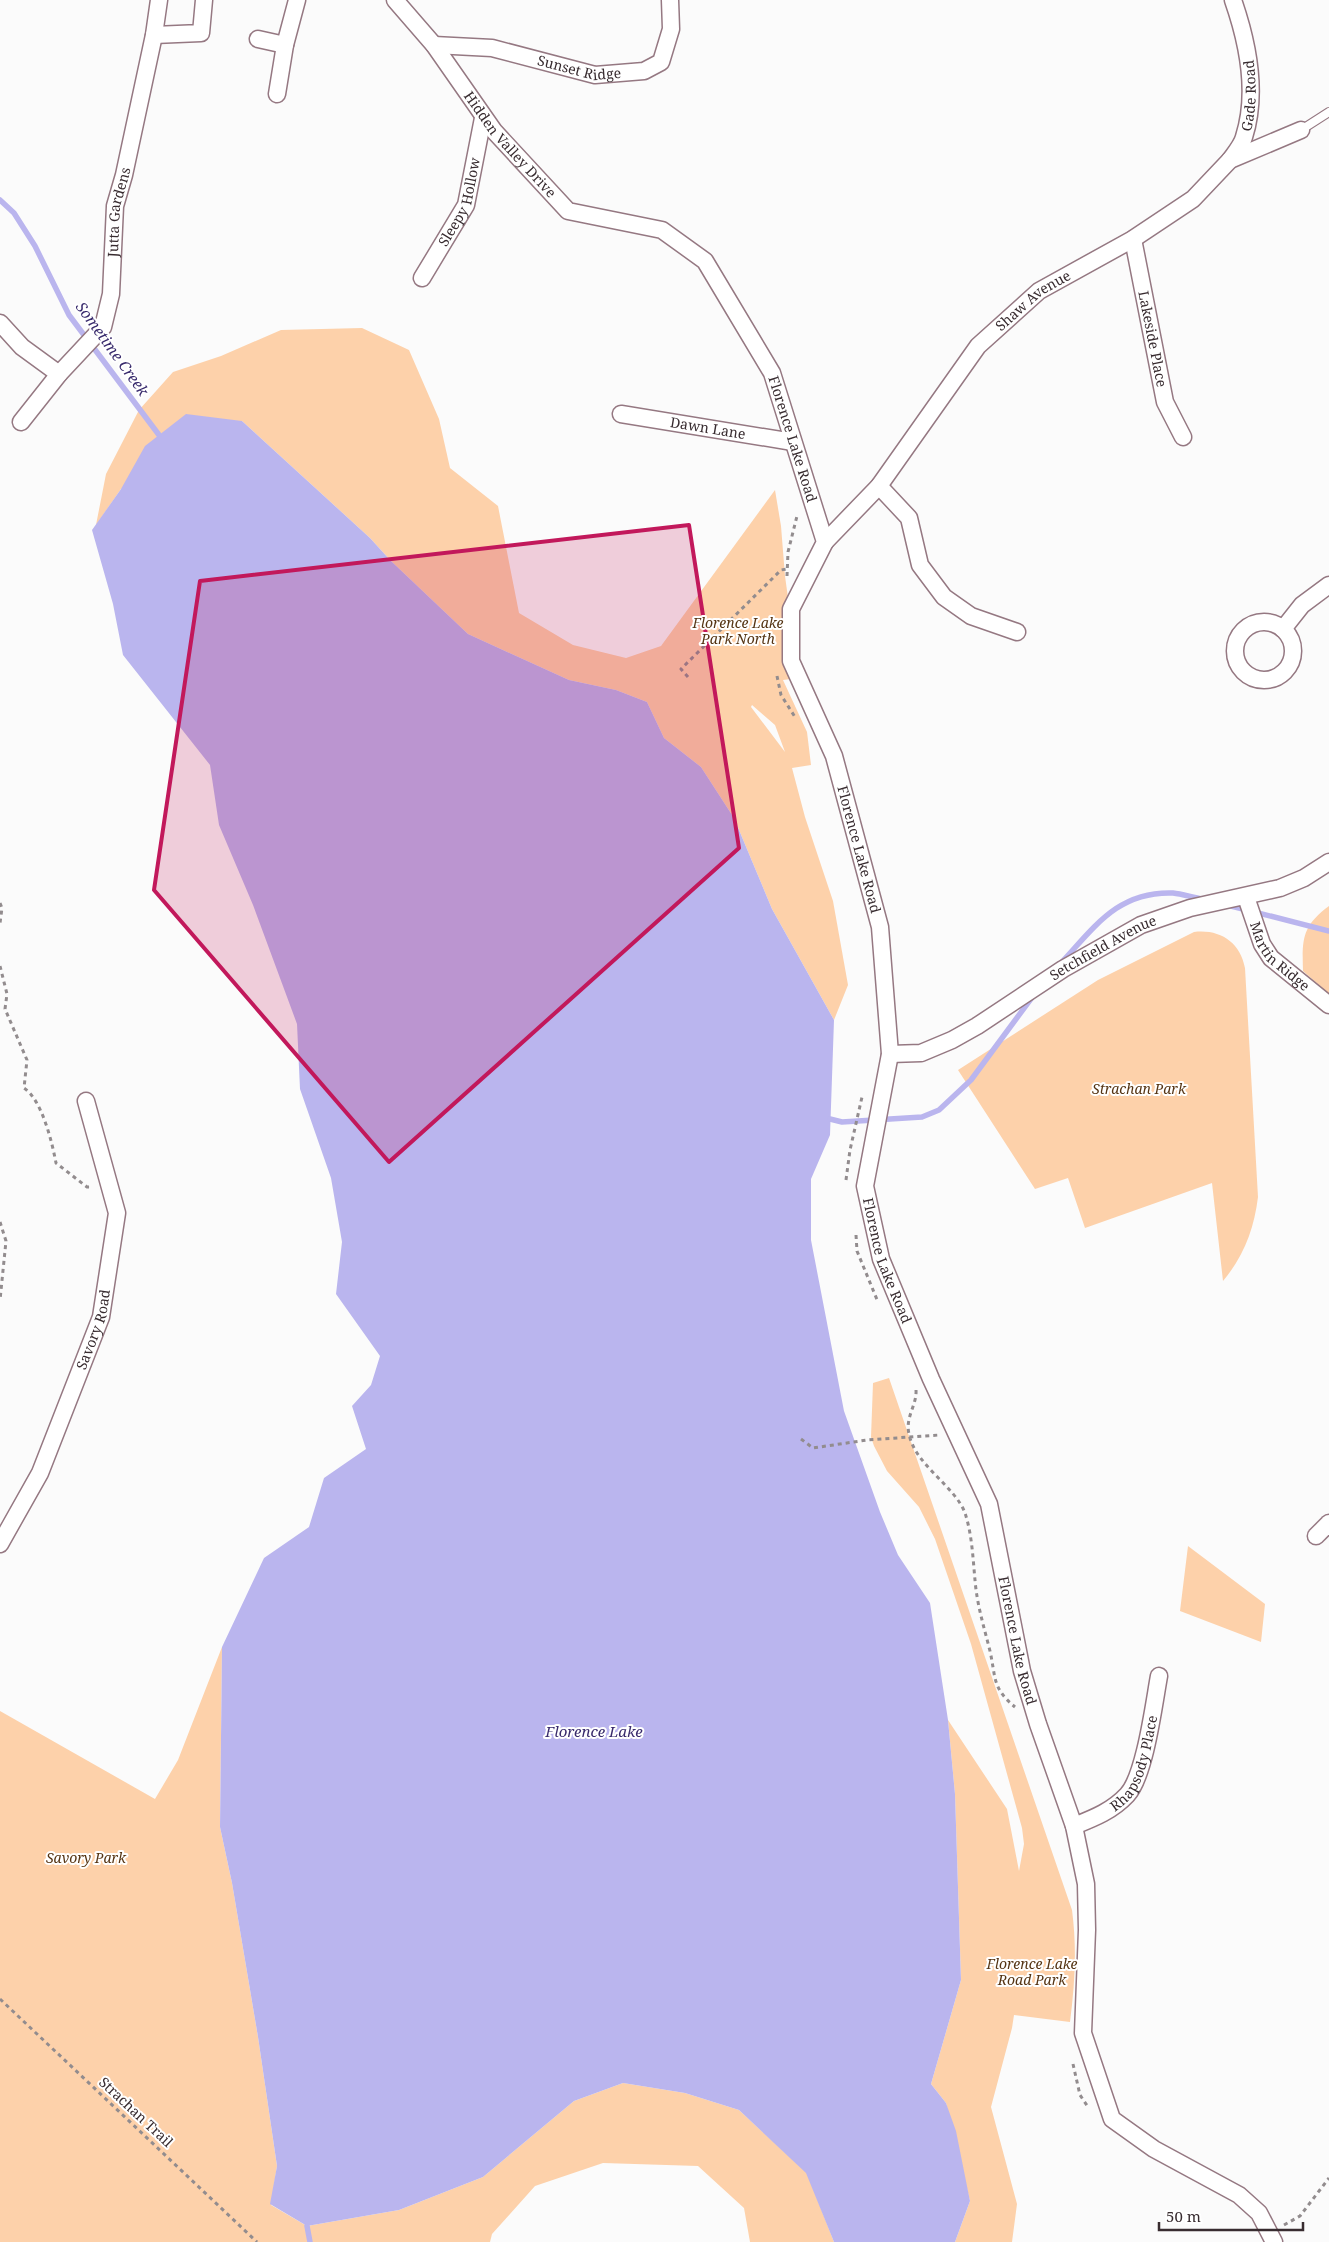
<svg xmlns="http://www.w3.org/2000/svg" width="1329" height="2242" font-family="'Noto Serif',serif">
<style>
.green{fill:#fdd1aa;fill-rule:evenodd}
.water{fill:#bab5ee}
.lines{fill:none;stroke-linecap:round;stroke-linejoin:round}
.stream{stroke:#bab5ee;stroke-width:5.5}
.lane-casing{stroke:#957882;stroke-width:10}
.street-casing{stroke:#957882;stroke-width:19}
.path{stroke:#928c8e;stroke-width:3;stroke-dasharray:4 4;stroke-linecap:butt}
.lane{stroke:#fff;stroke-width:8}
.street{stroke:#fff;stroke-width:16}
.marked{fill:#c2185b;fill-opacity:0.2;stroke:#c2185b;stroke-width:4;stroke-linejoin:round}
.labels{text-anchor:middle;stroke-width:4;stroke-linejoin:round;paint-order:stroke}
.street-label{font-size:14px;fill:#382c30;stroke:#fff}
.park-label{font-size:14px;font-style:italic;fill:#553413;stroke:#fff}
.water-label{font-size:15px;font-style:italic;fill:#382a6c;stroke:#fff}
</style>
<rect width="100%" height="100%" fill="#fbfbfb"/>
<path class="green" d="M 362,328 L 409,350 L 439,419 L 450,468 L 498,506 L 519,613 L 573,645 L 626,658 L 661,646 L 775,490 L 781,526 L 785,576 L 799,678 L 783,680 L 807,732 L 811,765 L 792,768 L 805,817 L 833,901 L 848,985 L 834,1020 L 772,909 L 734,818 L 701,767 L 664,738 L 647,702 L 616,690 L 569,680 L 468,634 L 390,560 L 370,538 L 242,421 L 121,489 L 96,525 L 106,474 L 139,410 L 173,372 L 221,356 L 281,330 ZM 752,705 L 775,725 L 785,752 L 751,707 Z
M 1329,906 L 1329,994 L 1303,971 C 1302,939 1302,926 1329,906 Z
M 1194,932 C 1220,929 1240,942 1245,968 L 1258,1197 C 1254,1229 1244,1256 1223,1281 L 1212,1183 L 1085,1228 L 1068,1178 L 1035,1189 L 958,1070 L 1098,980 Z
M 889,1378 L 1072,1910 C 1077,1948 1075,1983 1070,2022 L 1014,2015 L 1012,2028 L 991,2107 L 1017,2204 L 1012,2242 L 955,2242 L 970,2201 L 946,2103 L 931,2084 L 961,1980 L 955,1794 L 948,1720 L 1007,1809 L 1019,1871 L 1024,1844 L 1022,1828 L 971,1644 L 935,1539 L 919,1507 L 887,1471 L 874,1446 L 871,1437 L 873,1383 Z
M 1188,1546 L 1265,1604 L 1261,1642 L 1180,1611 Z
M 222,1647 L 220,1827 L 232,1883 L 258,2037 L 277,2166 L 271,2205 L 307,2226 L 399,2210 L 483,2177 L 574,2101 L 623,2083 L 685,2093 L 739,2110 L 807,2173 L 834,2242 L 750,2242 L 744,2208 L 698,2166 L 603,2163 L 535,2186 L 492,2234 L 490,2242 L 0,2242 L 0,1711 L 155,1799 L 178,1760 Z"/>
<path class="water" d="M 186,414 L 242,421 L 370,538 L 390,560 L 468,634 L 569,680 L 616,690 L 647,702 L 664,738 L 701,767 L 734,818 L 772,909 L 834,1020 L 830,1135 L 811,1179 L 811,1240 L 844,1411 L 880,1512 L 898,1555 L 930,1603 L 948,1720 L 955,1794 L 961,1980 L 931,2084 L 946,2103 L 956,2131 L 970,2201 L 955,2242 L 834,2242 L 806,2173 L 739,2110 L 685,2093 L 623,2083 L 574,2101 L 483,2177 L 399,2210 L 307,2226 L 270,2204 L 277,2166 L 258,2037 L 232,1883 L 220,1827 L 222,1647 L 264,1558 L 309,1527 L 324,1478 L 366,1449 L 352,1406 L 371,1385 L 380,1356 L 336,1294 L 342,1242 L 331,1178 L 300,1089 L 297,1024 L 253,905 L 219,825 L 210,765 L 123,655 L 113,604 L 92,530 L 121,489 L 145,446 Z"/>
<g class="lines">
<path class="stream" d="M 0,200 L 14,213 L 35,246 L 69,315 L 159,435
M 1227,905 L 1329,931
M 1060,964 C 1094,928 1117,891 1173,893 C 1183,894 1194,898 1203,899
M 830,1119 L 842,1122 L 922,1117 L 939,1110 L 971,1080 L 1033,996
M 307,2226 L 310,2242"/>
<defs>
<path id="lane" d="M 1301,130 L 1329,112"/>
<g id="street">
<path id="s1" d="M 395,0 L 434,45 L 494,131 L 568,211 L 662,230 L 705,261 L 772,373 L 825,542 L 791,609 L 791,661 L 834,756 L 880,927 L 890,1054 L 865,1186 L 881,1259 L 931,1379 L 989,1504 L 1022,1671 L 1038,1724 L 1074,1826 L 1086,1884 L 1087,1930 L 1083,2033 L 1112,2119 L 1154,2149 L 1239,2195 L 1259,2213 L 1274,2242"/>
<path d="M 154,35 L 201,33 L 204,0"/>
<path d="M 258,39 L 285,45"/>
<path id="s2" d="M 434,45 L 492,48 L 595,75 L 644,71 L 661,62 L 671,29 L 670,0"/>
<path d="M 277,94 L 285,45 L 297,0"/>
<path id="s3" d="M 1230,160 C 1235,153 1242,145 1244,137 C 1258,93 1248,43 1233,0"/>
<path id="s4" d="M 1133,239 L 1165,402 L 1183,437"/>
<path id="s5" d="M 422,278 L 466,205 L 483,118"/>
<path d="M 0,323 L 22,347 L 59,374"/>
<path id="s6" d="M 621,414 L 793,442"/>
<path id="s7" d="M 21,422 L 59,374 L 103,327 L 111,294 L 115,206 L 124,175 L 154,35 L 159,0"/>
<path d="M 879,486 L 909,518 L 920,565 L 944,597 L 971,616 L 1017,632"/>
<path id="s8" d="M 825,542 L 879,486 L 978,346 L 1039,291 L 1133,239 L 1193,199 L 1230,160 L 1301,130"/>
<circle cx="1264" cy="651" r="29"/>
<path d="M 1283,629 L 1302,605 L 1329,585"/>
<path id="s9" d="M 1246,897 L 1262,944 L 1271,958 L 1329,1005"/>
<path id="s10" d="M 890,1054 L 921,1053 L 952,1040 L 977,1026 L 1063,969 L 1141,925 L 1190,908 L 1280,888 L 1304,878 L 1329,862"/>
<path d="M 1316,1536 L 1329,1523"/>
<path id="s11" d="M 0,1544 L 40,1473 L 101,1317 L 117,1213 L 86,1101"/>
<path id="s12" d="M 1074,1826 C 1094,1818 1112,1811 1127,1795 C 1145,1776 1154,1703 1159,1676"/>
</g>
</defs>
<use href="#lane" class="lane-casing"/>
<use href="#street" class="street-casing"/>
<path class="path" d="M 787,576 L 788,552 L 797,516
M 777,676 L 781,695 L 795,717
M 688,677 L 681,669 L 781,570 L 787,569
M 0,903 L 2,908 L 0,923
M 0,966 L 7,994 L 5,1009 L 27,1060 L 24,1088 C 42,1100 52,1142 56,1163 L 87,1187 L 93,1187
M 846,1180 L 850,1150 L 862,1097
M 0,1222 L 6,1241 L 0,1300
M 856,1235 L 857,1251 L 878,1302
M 916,1390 C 917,1405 905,1417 909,1434 C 915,1465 955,1486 965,1513 C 972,1534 973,1559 975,1580 C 977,1605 984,1627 990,1651 C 996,1678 992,1688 1015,1707
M 801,1439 L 813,1448 L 867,1440 L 939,1435
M 0,1999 L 257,2242
M 1073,2064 L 1080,2095 L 1088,2107
M 1284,2225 L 1300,2216 L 1329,2178"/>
<use href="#lane" class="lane"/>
<use href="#street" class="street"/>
</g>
<path class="marked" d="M 689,525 L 739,848 L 389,1162 L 154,890 L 200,581 Z"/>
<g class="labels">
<g class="street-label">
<text dy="5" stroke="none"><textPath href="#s2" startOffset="148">Sunset Ridge</textPath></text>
<text dy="5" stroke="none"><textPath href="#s3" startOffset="69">Gade Road</textPath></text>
<text dy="5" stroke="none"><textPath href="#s1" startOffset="185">Hidden Valley Drive</textPath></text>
<text dy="5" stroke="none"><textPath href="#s5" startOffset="86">Sleepy Hollow</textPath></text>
<text dy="5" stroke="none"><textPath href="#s7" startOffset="242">Jutta Gardens</textPath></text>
<text dy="5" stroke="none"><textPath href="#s8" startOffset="321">Shaw Avenue</textPath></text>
<text dy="5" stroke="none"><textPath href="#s4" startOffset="102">Lakeside Place</textPath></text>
<text dy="5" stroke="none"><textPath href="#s6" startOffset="88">Dawn Lane</textPath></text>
<text dy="5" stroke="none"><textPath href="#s1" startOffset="622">Florence Lake Road</textPath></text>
<text dy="5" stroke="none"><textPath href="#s1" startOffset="1058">Florence Lake Road</textPath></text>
<text dy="5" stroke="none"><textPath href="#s10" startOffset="242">Setchfield Avenue</textPath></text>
<text dy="5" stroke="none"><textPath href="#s9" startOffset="70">Martin Ridge</textPath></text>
<text dy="5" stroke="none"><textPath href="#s1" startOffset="1478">Florence Lake Road</textPath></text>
<text dy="5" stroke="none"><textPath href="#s11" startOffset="235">Savory Road</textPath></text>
<text dy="5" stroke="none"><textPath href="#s1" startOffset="1882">Florence Lake Road</textPath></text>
<text dy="5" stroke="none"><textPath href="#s12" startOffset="94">Rhapsody Place</textPath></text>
<text transform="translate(136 2112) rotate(43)" y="5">Strachan Trail</text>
</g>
<g class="park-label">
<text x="738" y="628">Florence Lake<tspan x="738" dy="16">Park North</tspan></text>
<text x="1139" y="1094">Strachan Park</text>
<text x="86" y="1863">Savory Park</text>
<text x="1032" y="1969">Florence Lake<tspan x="1032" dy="16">Road Park</tspan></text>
</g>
<g class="water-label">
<text transform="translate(112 349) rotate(54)" y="5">Sometime Creek</text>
<text x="594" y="1737">Florence Lake</text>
</g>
</g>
<path d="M1159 2222v8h144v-8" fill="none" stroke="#382c30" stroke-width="2.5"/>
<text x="1166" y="2222" font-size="15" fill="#382c30" stroke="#ffffff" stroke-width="4" paint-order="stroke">50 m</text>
</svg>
